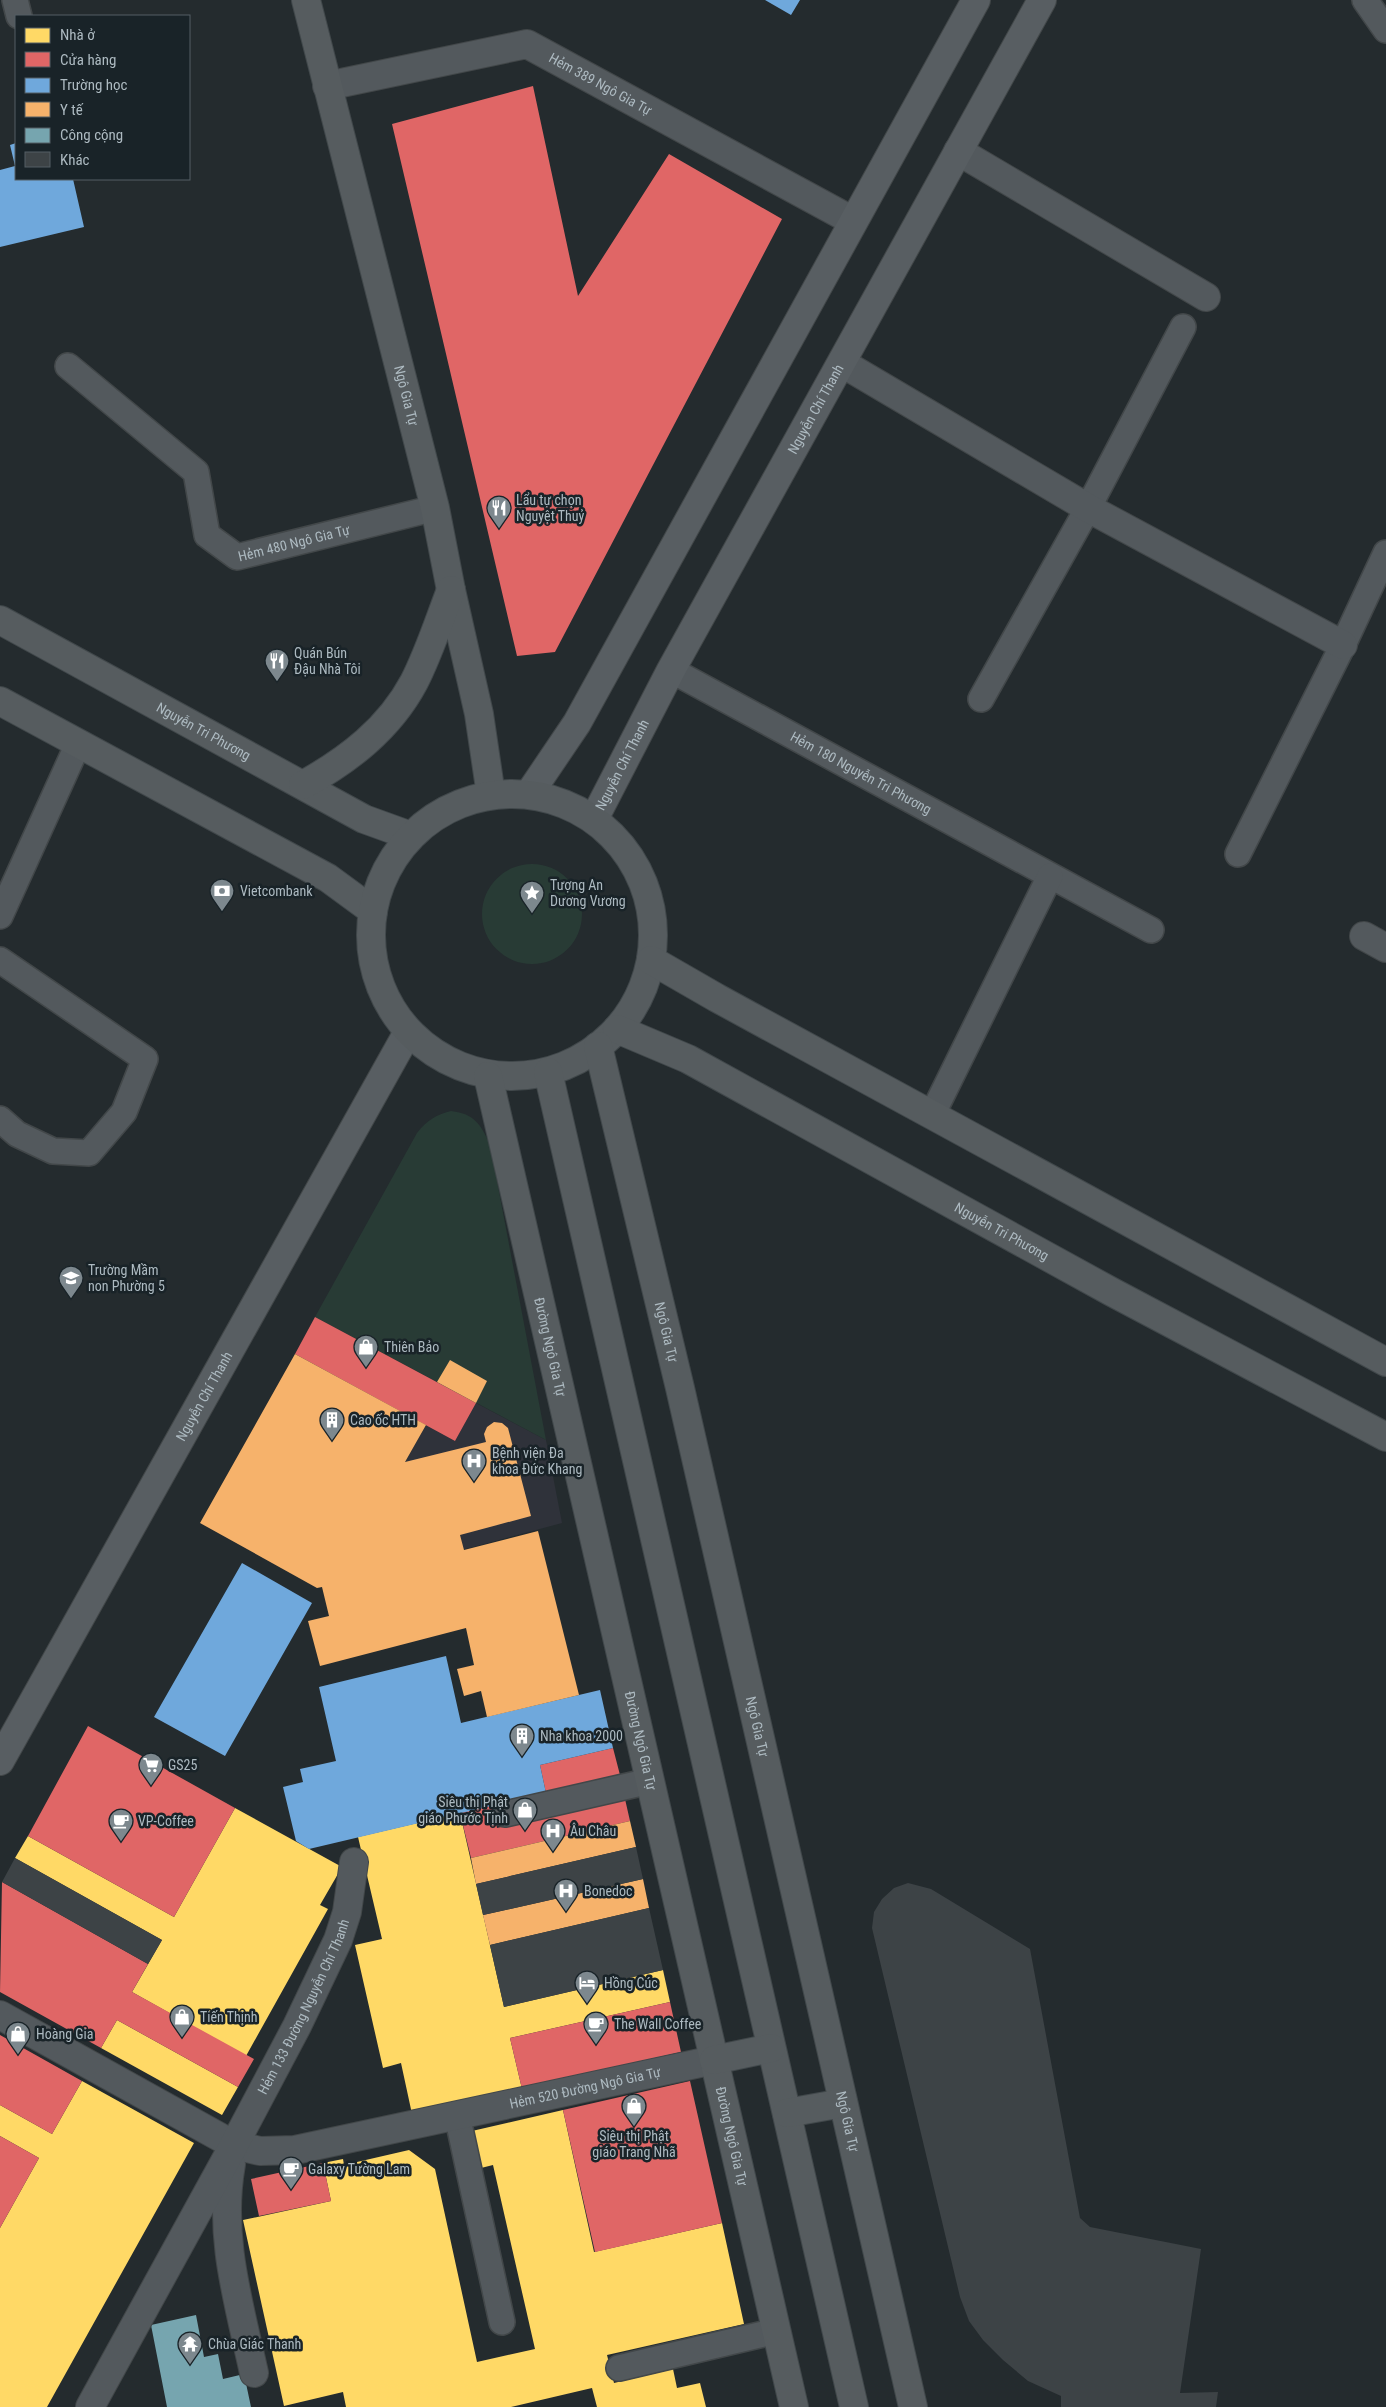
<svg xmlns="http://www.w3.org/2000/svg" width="1386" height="2407" font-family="'Roboto Condensed',sans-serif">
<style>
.medical{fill:#2f323a}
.green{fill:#283b35}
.homes{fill:#ffd966}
.shops{fill:#e06666}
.schools{fill:#6fa8dc}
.health{fill:#f6b26b}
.public{fill:#76a5af}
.building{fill:#3d4346}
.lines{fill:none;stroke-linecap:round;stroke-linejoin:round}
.service-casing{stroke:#424749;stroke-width:28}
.minor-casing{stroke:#424749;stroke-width:30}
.secondary-casing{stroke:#424749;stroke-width:30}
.primary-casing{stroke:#41484b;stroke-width:30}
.service{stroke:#53595d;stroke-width:25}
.minor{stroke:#53595d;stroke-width:28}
.secondary{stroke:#585e62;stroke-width:28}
.primary{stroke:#565c5f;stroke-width:28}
.labels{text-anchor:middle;stroke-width:5;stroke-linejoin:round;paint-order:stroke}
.street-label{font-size:14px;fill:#adbac1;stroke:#192328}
.poi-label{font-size:14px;fill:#adbac1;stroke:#192328;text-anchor:start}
</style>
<rect width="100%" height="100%" fill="#242b2e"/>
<path class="medical" d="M 476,1403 L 546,1440 L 562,1523 L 447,1554 L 405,1462 L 426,1425 L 455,1441 Z"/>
<path class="green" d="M482 914a50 50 0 1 1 100 0a50 50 0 1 1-100 0Z
M 451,1111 C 475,1114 480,1124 490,1144 L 546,1440 L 315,1317 L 417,1133 C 427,1120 436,1115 451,1111 Z"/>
<path class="homes" d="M 235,1808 L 342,1867 L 320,1905 L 328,1909 L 246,2056 L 132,1992 L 162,1940 L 15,1858 L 28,1836 L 174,1917 Z
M 460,1813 L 504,2007 L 663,1970 L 670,2002 L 510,2038 L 522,2089 L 412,2114 L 401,2063 L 383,2068 L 355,1945 L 382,1939 L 358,1837 Z
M 117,2020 L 238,2087 L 222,2115 L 101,2048 Z
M 82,2081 L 194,2143 L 47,2407 L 0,2407 L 0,2228 L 39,2158 L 0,2136 L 0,2105 L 52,2134 Z
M 563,2110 L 594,2252 L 722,2223 L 744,2324 L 607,2355 L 614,2383 L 673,2369 L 677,2388 L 700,2383 L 706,2407 L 597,2407 L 592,2388 L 511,2407 L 346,2407 L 343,2392 L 284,2406 L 243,2220 L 331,2201 L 323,2163 L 343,2159 L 344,2165 L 409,2150 L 435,2169 L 477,2362 L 535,2349 L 493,2165 L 481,2168 L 472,2131 Z"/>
<path class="shops" d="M 533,86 L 578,296 L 669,154 L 782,219 L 555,652 L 517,656 L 392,124 Z
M 315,1317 L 476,1403 L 455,1441 L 295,1354 Z
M 88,1726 L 235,1808 L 174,1917 L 28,1836 Z
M 613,1748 L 620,1775 L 546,1793 L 540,1765 Z
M 625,1799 L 630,1821 L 471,1858 L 460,1813 L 492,1805 L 497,1828 Z
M 2,1882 L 148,1964 L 132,1992 L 254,2059 L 238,2087 L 117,2020 L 101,2048 L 0,1992 Z
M 670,2002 L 681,2052 L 522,2089 L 510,2038 Z
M 0,2035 L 82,2081 L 52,2134 L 0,2105 Z
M 690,2081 L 722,2223 L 595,2252 L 563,2110 Z
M 0,2136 L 39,2158 L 0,2228 Z
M 323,2163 L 331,2201 L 259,2216 L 251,2179 Z"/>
<path class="schools" d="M 765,0 L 800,0 L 791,15 Z
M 16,143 L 16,179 L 73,179 L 84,227 L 0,247 L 0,170 L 15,166 L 10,145 Z
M 242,1563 L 312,1603 L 225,1756 L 154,1717 Z
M 446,1656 L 461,1723 L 600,1690 L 613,1748 L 540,1765 L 546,1793 L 309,1849 L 296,1841 L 283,1787 L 303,1782 L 300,1769 L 336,1761 L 319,1687 Z"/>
<path class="health" d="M 295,1354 L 426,1425 L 405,1462 L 486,1442 L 484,1434 L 487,1427 L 494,1422 L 502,1423 L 508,1428 L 531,1516 L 460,1535 L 464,1550 L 538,1531 L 579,1695 L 487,1717 L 481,1691 L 464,1696 L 457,1669 L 474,1665 L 466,1628 L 320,1666 L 308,1621 L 329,1616 L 322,1587 L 317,1588 L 200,1523 Z
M 450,1360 L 487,1381 L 476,1403 L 437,1382 Z
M 630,1821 L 636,1847 L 476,1884 L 471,1858 Z
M 643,1879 L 649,1908 L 490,1945 L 483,1915 Z"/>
<path class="public" d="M 196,2315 L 204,2357 L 218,2354 L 223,2379 L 244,2374 L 251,2407 L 167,2407 L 151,2325 Z"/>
<path class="building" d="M 636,1847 L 643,1879 L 483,1915 L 476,1884 Z
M 15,1858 L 162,1940 L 148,1964 L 2,1882 Z
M 908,1883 L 931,1889 L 1030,1949 L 1080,2218 L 1090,2227 L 1201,2249 L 1180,2393 L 1218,2392 L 1216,2407 L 1061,2407 L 1061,2396 L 1028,2381 L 1003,2360 L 983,2340 L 969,2321 L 960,2297 L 872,1928 L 874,1912 L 882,1899 L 894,1888 Z
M 649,1908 L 663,1970 L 504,2007 L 490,1945 Z"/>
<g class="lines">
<defs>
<g id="service">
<path d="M 15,0 L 19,16"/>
<path d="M 1365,0 L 1386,30"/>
<path id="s1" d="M 68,366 L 196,472 L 207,535 L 237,557 L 435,508"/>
<path id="s2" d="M 671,670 L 1151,930"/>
<path d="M 981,699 L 1088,508 L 1183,327"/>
<path d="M 1238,854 L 1343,645 L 1386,553"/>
<path d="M 0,916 L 78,744"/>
<path d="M 0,960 L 145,1059 L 124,1112 L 89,1153 L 53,1151 L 17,1134 L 0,1119"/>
<path d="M 932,1115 L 1050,876"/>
<path d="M 505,1814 L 650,1781"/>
<path d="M 457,2115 L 502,2322"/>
<path d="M 619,2368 L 776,2331"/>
</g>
<g id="minor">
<path id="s3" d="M 327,86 L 527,44 L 853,221"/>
<path d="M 958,151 L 1206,297"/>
<path d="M 842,363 L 1088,508 L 1343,645"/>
<path d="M 1364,936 L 1386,948"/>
<path id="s4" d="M 0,2015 L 234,2145 L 260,2151 L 295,2150 L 714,2060"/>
<path d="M 231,2164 C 218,2237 239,2303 254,2373"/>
<path id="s5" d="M 90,2407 L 234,2145 L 297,2026 L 338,1940 L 347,1912 L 354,1862"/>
</g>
<g id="secondary">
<path d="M 529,794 L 577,723 L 976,0"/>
<path id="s6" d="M 594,819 L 671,670 L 1042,0"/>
<path id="s7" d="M 0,1761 L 408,1032"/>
</g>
<g id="primary">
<path id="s8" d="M 306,0 L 435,508 L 451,590 L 479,714 L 491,795"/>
<path id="s9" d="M 0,620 L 364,819 L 411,836"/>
<path d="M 0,701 L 328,878 L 373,911"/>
<path d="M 303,785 C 348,760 389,729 414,682 C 429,653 439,621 451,590"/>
<circle cx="512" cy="935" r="141"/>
<path d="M 651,960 L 717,998 L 1386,1362"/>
<path id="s10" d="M 617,1029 L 688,1059 L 1112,1292 L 1386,1437"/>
<path id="s11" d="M 598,1046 L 680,1388 L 913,2407"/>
<path d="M 548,1072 L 854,2407"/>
<path id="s12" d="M 488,1076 L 794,2407"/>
<path d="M 714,2060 L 771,2048"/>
<path d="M 787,2113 L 843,2103"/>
</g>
</defs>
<use href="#service" class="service-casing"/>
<use href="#minor" class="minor-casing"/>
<use href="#secondary" class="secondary-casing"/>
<use href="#primary" class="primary-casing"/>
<use href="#service" class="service"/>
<use href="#minor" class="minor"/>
<use href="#secondary" class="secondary"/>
<use href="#primary" class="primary"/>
</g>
<defs>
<symbol id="restaurant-pin" viewBox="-11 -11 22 30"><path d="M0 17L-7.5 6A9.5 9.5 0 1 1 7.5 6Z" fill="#7d888e" stroke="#192328"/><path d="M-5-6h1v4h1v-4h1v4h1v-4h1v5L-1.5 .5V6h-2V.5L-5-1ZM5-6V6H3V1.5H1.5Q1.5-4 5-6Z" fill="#fff"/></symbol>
<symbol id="bank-pin" viewBox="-11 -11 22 30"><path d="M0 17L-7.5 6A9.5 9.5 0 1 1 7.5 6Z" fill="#7d888e" stroke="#192328"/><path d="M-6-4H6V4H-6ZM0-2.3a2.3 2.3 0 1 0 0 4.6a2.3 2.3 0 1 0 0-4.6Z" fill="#fff"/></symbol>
<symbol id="sight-pin" viewBox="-11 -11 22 30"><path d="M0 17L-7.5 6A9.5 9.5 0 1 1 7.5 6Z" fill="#7d888e" stroke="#192328"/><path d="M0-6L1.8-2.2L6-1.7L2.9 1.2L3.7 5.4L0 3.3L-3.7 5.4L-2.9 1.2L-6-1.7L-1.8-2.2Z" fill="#fff"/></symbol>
<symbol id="school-pin" viewBox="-11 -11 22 30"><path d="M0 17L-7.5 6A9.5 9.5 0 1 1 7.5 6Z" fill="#7d888e" stroke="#192328"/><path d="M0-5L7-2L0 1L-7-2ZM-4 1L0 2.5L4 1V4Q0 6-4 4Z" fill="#fff"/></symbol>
<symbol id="shop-pin" viewBox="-11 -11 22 30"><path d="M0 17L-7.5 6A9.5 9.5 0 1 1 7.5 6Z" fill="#7d888e" stroke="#192328"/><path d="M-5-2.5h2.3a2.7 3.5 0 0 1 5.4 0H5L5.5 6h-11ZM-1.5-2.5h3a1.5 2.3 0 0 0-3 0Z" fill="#fff"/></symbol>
<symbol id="building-pin" viewBox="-11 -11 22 30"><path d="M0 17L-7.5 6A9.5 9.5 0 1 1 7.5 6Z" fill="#7d888e" stroke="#192328"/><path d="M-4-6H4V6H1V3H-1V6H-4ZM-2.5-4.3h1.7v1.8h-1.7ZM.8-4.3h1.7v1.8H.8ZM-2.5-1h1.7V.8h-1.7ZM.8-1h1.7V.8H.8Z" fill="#fff"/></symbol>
<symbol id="hospital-pin" viewBox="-11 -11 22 30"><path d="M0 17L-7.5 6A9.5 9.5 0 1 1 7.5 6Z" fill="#7d888e" stroke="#192328"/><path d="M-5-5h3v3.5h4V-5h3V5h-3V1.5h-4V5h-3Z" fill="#fff"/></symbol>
<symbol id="supermarket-pin" viewBox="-11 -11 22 30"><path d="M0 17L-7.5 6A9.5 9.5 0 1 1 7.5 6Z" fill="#7d888e" stroke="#192328"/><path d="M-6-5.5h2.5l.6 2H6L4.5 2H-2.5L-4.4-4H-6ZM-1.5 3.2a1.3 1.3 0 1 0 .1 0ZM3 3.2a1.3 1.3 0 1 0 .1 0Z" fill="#fff"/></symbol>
<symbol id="cafe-pin" viewBox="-11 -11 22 30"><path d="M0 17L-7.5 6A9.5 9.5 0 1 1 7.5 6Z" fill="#7d888e" stroke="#192328"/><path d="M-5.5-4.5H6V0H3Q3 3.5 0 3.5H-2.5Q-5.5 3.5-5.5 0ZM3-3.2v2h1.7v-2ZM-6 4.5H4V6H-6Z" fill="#fff"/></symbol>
<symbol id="hotel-pin" viewBox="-11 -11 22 30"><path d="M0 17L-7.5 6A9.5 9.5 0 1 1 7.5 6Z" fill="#7d888e" stroke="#192328"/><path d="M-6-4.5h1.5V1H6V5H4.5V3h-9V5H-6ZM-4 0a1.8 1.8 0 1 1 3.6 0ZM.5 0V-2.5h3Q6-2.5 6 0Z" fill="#fff"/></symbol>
<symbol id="temple-pin" viewBox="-11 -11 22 30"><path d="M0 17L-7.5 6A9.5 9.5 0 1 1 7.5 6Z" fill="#7d888e" stroke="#192328"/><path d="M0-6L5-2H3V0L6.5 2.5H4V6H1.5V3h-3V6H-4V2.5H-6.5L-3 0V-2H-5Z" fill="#fff"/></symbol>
</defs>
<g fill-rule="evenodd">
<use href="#restaurant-pin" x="485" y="494" width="28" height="38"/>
<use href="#restaurant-pin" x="263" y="647" width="28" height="38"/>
<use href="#bank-pin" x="208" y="877" width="28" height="38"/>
<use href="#sight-pin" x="518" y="879" width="28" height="38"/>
<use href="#school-pin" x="57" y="1264" width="28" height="38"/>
<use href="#shop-pin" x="352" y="1333" width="28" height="38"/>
<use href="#building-pin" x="318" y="1406" width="28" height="38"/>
<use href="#hospital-pin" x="460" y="1447" width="28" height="38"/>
<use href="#building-pin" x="508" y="1722" width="28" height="38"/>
<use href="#supermarket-pin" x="137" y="1751" width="28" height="38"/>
<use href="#shop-pin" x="511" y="1796" width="28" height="38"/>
<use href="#cafe-pin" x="107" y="1807" width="28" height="38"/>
<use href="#hospital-pin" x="539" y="1817" width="28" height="38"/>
<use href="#hospital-pin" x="552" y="1877" width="28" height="38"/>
<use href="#hotel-pin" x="573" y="1969" width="28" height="38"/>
<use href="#shop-pin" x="168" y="2003" width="28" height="38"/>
<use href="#cafe-pin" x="582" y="2010" width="28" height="38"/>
<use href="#shop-pin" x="4" y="2020" width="28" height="38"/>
<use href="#shop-pin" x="620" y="2092" width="28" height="38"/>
<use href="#cafe-pin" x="277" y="2155" width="28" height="38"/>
<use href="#temple-pin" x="176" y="2330" width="28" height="38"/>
</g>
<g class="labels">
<g class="street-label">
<text dy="5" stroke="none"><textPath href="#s3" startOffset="288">Hẻm 389 Ngô Gia Tự</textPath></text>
<text dy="5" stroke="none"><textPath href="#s8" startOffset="408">Ngô Gia Tự</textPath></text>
<text dy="5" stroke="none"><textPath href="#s6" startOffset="466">Nguyễn Chí Thanh</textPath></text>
<text dy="5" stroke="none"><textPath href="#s1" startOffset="326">Hẻm 480 Ngô Gia Tự</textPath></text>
<text dy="5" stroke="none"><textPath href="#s9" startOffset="232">Nguyễn Tri Phương</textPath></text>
<text dy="5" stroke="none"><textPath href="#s6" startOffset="61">Nguyễn Chí Thanh</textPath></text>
<text dy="5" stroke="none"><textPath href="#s2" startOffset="216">Hẻm 180 Nguyễn Tri Phương</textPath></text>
<text dy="5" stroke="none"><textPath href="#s10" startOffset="435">Nguyễn Tri Phương</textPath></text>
<text dy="5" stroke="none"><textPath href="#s11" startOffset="294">Ngô Gia Tự</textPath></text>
<text dy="5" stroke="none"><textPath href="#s12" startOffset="278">Đường Ngô Gia Tự</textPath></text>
<text dy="5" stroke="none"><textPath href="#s7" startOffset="418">Nguyễn Chí Thanh</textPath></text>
<text dy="5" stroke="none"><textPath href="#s11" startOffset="699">Ngô Gia Tự</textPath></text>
<text dy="5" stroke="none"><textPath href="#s12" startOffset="682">Đường Ngô Gia Tự</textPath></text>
<text dy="5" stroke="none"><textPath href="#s5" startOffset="454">Hẻm 133 Đường Nguyễn Chí Thanh</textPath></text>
<text dy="5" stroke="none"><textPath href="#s4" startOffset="626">Hẻm 520 Đường Ngô Gia Tự</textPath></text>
<text dy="5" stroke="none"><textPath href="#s11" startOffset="1104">Ngô Gia Tự</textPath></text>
<text dy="5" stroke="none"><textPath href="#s12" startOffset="1088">Đường Ngô Gia Tự</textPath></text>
</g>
<g class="poi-label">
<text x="516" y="505">Lẩu tự chọn<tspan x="516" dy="16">Nguyệt Thuỷ</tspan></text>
<text x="294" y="658">Quán Bún<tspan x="294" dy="16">Đậu Nhà Tôi</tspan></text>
<text x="550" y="890">Tượng An<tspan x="550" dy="16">Dương Vương</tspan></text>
<text x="240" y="896">Vietcombank</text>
<text x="88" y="1275">Trường Mầm<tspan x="88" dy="16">non Phường 5</tspan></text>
<text x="384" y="1352">Thiên Bảo</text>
<text x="350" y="1425">Cao ốc HTH</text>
<text x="492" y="1458">Bệnh viện Đa<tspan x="492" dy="16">khoa Đức Khang</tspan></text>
<text x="540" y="1741">Nha khoa 2000</text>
<text x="168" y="1770">GS25</text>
<text x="508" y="1807" text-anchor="end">Siêu thị Phật<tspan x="508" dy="16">giáo Phước Tịnh</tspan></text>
<text x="138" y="1826">VP-Coffee</text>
<text x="570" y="1836">Âu Châu</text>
<text x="584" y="1896">Bonedoc</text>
<text x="604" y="1988">Hồng Cúc</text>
<text x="200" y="2022">Tiến Thịnh</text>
<text x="614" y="2029">The Wall Coffee</text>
<text x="36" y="2039">Hoàng Gia</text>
<text x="634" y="2141" text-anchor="middle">Siêu thị Phật<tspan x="634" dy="16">giáo Trang Nhã</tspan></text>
<text x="308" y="2174">Galaxy Tường Lam</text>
<text x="208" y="2349">Chùa Giác Thanh</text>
</g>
</g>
<rect x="15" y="15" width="175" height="165" fill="#192328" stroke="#545f65"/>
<rect x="25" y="28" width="25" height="15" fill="#ffd966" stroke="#545f65"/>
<text x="60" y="40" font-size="15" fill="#adbac1">Nhà ở</text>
<rect x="25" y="52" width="25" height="15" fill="#e06666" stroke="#545f65"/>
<text x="60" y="65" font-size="15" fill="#adbac1">Cửa hàng</text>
<rect x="25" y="78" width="25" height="15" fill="#6fa8dc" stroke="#545f65"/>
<text x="60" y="90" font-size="15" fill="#adbac1">Trường học</text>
<rect x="25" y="102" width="25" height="15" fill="#f6b26b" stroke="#545f65"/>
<text x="60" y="115" font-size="15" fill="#adbac1">Y tế</text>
<rect x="25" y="128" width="25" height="15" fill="#76a5af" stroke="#545f65"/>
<text x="60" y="140" font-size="15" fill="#adbac1">Công cộng</text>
<rect x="25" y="152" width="25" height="15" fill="#3d4346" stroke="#545f65"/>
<text x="60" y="165" font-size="15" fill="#adbac1">Khác</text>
</svg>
